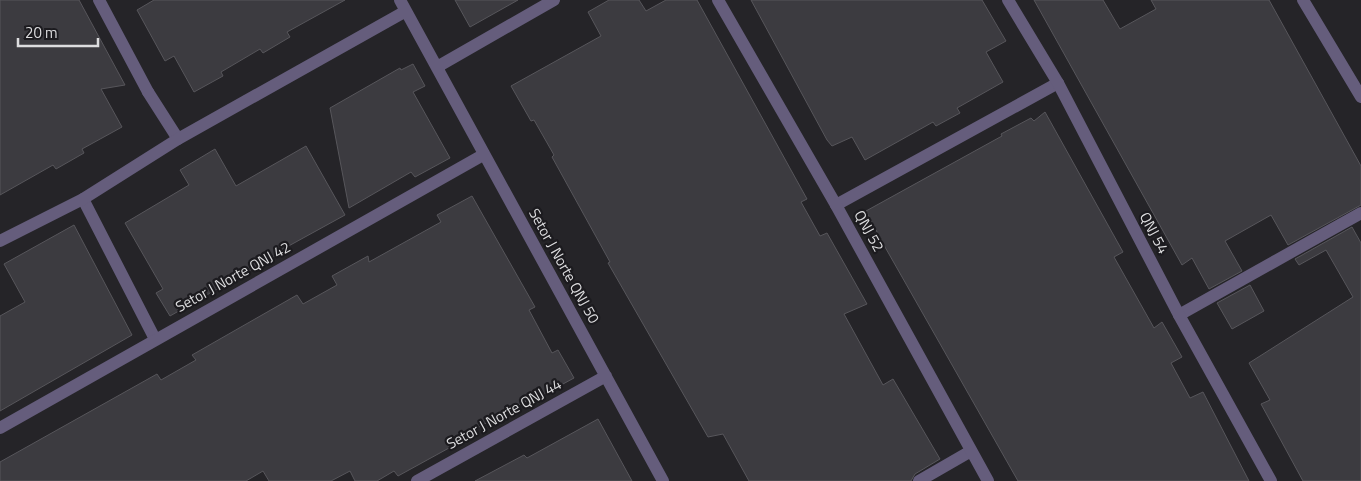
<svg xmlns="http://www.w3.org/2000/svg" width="1361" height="481" font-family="'Titillium Web',sans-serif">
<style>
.building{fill:#3c3b40;stroke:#57565b}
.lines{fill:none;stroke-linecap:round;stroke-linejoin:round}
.pedestrian{stroke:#655d7c;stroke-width:12}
.minor{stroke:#655d7c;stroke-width:12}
.labels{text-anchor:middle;stroke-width:4.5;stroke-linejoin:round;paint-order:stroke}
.street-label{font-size:15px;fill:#dddddf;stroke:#1c1b1f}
</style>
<rect width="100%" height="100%" fill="#252428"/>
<path class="building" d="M 0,0 L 79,0 L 125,85 L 101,89 L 122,127 L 82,149 L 84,153 L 56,169 L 53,165 L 0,195 Z
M 154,0 L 345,0 L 287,32 L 290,37 L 263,53 L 260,49 L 221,72 L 223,76 L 194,92 L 174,56 L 165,61 L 137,10 Z
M 455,0 L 518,0 L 470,27 Z
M 609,0 L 639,0 L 646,11 L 666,0 L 697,0 L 807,199 L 801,202 L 820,236 L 827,233 L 867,304 L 844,314 L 883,385 L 893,379 L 940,459 L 915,474 L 911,481 L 749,481 L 723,434 L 708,437 L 608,263 L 610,262 L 552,157 L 554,155 L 534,120 L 531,121 L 511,86 L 601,36 L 588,12 Z
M 751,0 L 982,0 L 1006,41 L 986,52 L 1003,82 L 957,108 L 960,113 L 936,126 L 933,122 L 865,160 L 852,137 L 832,146 L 827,140 Z
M 1034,0 L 1103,0 L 1120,29 L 1156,9 L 1151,0 L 1269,0 L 1361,166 L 1361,205 L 1288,245 L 1271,215 L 1225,241 L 1242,271 L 1209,289 L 1192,258 L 1182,265 Z
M 413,64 L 425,86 L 413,92 L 450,158 L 415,177 L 411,172 L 349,208 L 330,108 L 400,68 L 401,70 Z
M 1045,112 L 1123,252 L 1114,257 L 1154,328 L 1162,322 L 1182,357 L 1171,363 L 1190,398 L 1203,392 L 1249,481 L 1018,481 L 885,247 L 866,211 L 1002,136 L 1001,134 L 1031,118 L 1034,121 Z
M 306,146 L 345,215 L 274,254 L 275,256 L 170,316 L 156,293 L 163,289 L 125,223 L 189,185 L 180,170 L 215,149 L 236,186 Z
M 472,196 L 535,307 L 529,310 L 552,353 L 558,350 L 574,378 L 539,397 L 537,395 L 468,433 L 469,437 L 398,476 L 394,471 L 377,481 L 355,481 L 350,471 L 331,481 L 269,481 L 263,471 L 246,481 L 0,481 L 0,462 L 157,374 L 161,380 L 196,360 L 192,355 L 297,295 L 303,304 L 337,285 L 332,276 L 368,256 L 369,262 L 441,222 L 437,215 Z
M 74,225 L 132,335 L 0,411 L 0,316 L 25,302 L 4,264 Z
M 1352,227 L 1361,243 L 1361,481 L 1303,481 L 1261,404 L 1270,400 L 1249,363 L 1353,297 L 1326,250 L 1299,265 L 1295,259 Z
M 1250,285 L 1264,311 L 1232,329 L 1217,303 Z
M 598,419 L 632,481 L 475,481 L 524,455 L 527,458 Z"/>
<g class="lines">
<path class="pedestrian" d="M 148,92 L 178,139
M 83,199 L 155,339
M 836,205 L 1058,83
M 1179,315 L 1361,213
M 919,481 L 971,451"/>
<path class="minor" d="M 99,0 L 148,92
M 400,0 L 663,481
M 718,0 L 836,205 L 988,481
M 1008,0 L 1058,83 L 1179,315 L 1271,481
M 1303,0 L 1361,97
M 437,67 L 554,0
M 0,241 L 83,199 L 178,139 L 406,11
M 0,428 L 483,155
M 417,481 L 606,376"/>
</g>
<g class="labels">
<g class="street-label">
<text transform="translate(869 231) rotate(61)" y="5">QNJ 52</text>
<text transform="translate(1154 233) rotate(62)" y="5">QNJ 54</text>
<text transform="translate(564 266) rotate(61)" y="5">Setor J Norte QNJ 50</text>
<text transform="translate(233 277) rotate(-29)" y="5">Setor J Norte QNJ 42</text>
<text transform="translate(504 414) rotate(-29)" y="5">Setor J Norte QNJ 44</text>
</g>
</g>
<path d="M18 38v8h80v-8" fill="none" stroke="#dddddf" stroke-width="2.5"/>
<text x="25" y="38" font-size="15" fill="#dddddf" stroke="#1c1b1f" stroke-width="4" paint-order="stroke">20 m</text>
</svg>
